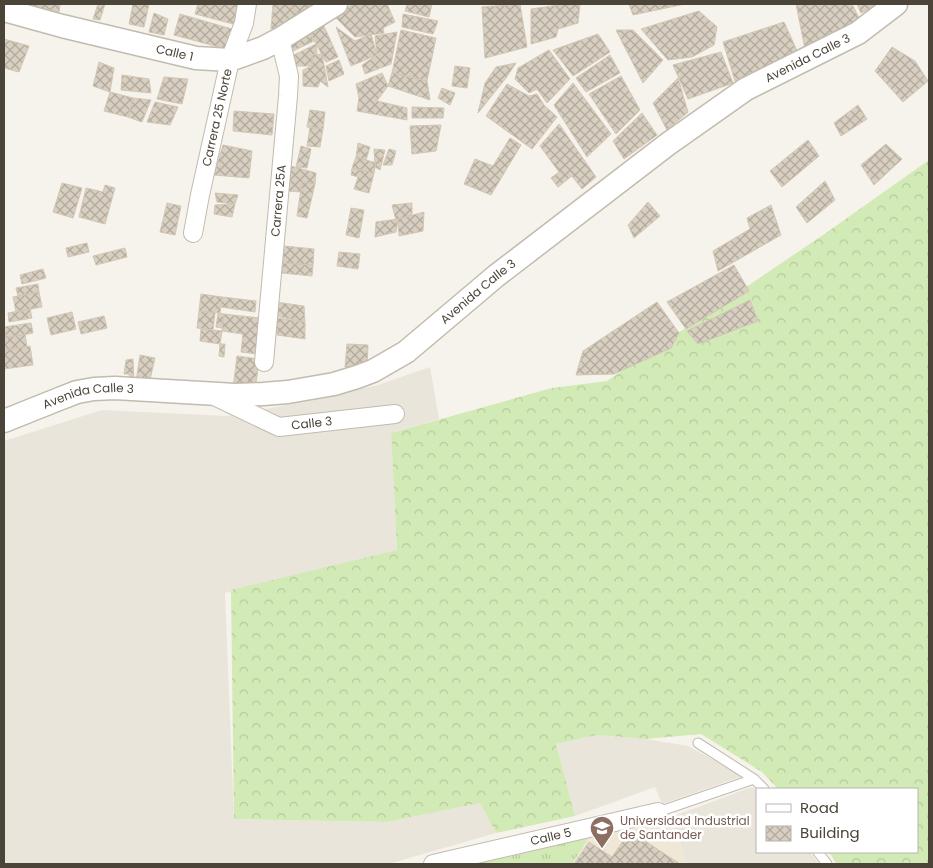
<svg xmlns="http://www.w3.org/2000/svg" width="933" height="868" font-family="Poppins,sans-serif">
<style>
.residential{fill:#eae5da}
.education{fill:#efe8d6}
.grass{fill:url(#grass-tufts)}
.forest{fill:url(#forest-crowns)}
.building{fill:url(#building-cross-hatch);stroke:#d3c7b4}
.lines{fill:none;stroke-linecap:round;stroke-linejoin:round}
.service-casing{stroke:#c2bbae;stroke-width:11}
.minor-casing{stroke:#c2bbae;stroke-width:20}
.tertiary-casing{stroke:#c2bbae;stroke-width:25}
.service{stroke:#fff;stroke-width:9}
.minor{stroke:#fff;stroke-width:18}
.tertiary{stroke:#fff;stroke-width:22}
.labels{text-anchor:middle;stroke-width:5;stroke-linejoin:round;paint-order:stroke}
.street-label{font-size:12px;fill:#4b4439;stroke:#fff}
.education-label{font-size:12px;fill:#785e54;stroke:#fff;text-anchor:start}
</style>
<defs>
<pattern id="grass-tufts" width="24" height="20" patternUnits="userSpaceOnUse" patternTransform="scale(1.25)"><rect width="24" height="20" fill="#d2eab5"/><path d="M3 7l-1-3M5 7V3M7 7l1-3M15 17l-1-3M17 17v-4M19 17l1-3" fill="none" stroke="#b6ca9c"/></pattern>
<pattern id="forest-crowns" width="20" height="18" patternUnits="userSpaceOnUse" patternTransform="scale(1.25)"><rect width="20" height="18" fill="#d2eab5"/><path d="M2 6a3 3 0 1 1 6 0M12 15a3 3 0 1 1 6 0" fill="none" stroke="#b6ca9c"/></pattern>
<pattern id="building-cross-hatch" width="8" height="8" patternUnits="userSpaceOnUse" patternTransform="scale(1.25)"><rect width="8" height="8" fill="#d8cfc1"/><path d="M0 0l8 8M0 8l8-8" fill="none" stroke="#b1aa9e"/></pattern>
</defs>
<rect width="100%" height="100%" fill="#f6f3ec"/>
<path class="residential" d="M 430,367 L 439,419 L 391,433 L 397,550 L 225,593 L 234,819 L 387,822 L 480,803 L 496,833 L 392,863 L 371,864 L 4,864 L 4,441 L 102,410 L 227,416 L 310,401 L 378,385 Z
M 597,735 L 646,739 L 688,746 L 743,776 L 662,804 L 655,787 L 575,816 L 556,744 Z
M 752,787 L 757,791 L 757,852 L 810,852 L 819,864 L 687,864 L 671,817 Z"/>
<path class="education" d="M 671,817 L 687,864 L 454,864 Z"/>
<path class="grass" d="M 591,834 L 572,864 L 454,864 Z"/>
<path class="forest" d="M 929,160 L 929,864 L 837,864 L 829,852 L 917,852 L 917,789 L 778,789 L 762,772 L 701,734 L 646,739 L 597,735 L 556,744 L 575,816 L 496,833 L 480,803 L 387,822 L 234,819 L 231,590 L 397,550 L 391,433 L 552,388 L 607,381 L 823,235 Z"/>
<path class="building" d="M 31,4 L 60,4 L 59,12 L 30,6 Z
M 98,4 L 105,4 L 100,20 L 93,19 Z
M 133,4 L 149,4 L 144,27 L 129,24 Z
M 198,4 L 234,4 L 238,5 L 233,24 L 195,14 Z
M 273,4 L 289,4 L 296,11 L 298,20 L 271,29 Z
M 289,4 L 306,4 L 315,9 L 298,20 L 296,11 Z
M 354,4 L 387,4 L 395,22 L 383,28 L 384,33 L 355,37 L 333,15 Z
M 407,4 L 432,4 L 429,17 L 405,11 Z
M 520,4 L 527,47 L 485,58 L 482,7 Z
M 566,4 L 580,4 L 578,23 L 558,29 L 556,37 L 531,44 L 531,9 Z
M 629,4 L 685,4 L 633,15 Z
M 796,4 L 852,4 L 861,22 L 805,49 Z
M 857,4 L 880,4 L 861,13 Z
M 699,11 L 717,27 L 714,45 L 692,57 L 668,60 L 641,29 Z
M 154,13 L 168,19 L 164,35 L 149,32 Z
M 180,14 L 232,29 L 226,49 L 174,35 Z
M 403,14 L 438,21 L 433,34 L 402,27 Z
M 784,22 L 798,53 L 735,81 L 723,42 Z
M 323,24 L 338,57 L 326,62 L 309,31 Z
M 336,27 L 355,41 L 371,34 L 377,55 L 351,66 Z
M 401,30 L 436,38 L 427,81 L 392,73 Z
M 616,30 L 633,30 L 663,60 L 643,83 Z
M 309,31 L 314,41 L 293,51 L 290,41 Z
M 397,32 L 391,64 L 365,74 L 362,65 L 377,55 L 375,36 Z
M 598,34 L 610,52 L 573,76 L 553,50 Z
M 4,39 L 29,46 L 19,72 L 4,68 Z
M 316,44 L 317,53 L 312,55 L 312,66 L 292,66 L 294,55 Z
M 892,47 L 915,61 L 928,81 L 903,102 L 875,71 Z
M 549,50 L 570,79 L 547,103 L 537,89 L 529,93 L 515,79 L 518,68 Z
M 721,52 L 733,83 L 688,99 L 673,65 Z
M 322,54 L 328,87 L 320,81 L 318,87 L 303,86 L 303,70 L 312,66 L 312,55 Z
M 610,55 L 620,73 L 586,92 L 576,78 Z
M 339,60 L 344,74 L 329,81 L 326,66 Z
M 99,62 L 114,68 L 110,92 L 93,86 Z
M 516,63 L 506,78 L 478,113 L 485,83 L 496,67 Z
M 455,66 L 470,68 L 467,88 L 452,86 Z
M 382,73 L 388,86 L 377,101 L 407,108 L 407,120 L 357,111 L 359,98 L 356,84 Z
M 392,73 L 427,81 L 430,100 L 388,86 Z
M 122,75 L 149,79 L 151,93 L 121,90 Z
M 621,76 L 640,110 L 616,134 L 589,94 Z
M 164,77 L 188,79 L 182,104 L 157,99 Z
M 678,78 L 688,112 L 667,130 L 653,103 Z
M 573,83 L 611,134 L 587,157 L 554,105 Z
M 507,84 L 529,96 L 537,94 L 544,105 L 557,117 L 532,149 L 486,116 Z
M 442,88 L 455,93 L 450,105 L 438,98 Z
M 110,92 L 133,98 L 128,117 L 104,111 Z
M 133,98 L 151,100 L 142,122 L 128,117 Z
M 155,102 L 178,107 L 170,125 L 147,122 Z
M 858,105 L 867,119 L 841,136 L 834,123 Z
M 412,107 L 444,108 L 443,118 L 412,118 Z
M 310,110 L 325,112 L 323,129 L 307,127 Z
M 234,111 L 274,114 L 272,135 L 233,131 Z
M 642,113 L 657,135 L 624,159 L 613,141 Z
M 559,124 L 596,177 L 582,189 L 572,176 L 558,187 L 551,178 L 559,172 L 540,146 Z
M 441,125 L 436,151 L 412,154 L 410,126 Z
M 310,127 L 323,129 L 320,147 L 307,146 Z
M 510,138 L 521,145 L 491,195 L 464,184 L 475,159 L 493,166 Z
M 808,140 L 819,156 L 782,187 L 770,171 Z
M 358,143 L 370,147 L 366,160 L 356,157 Z
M 886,144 L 902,159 L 874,185 L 861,165 Z
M 223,145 L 252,151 L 249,178 L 214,175 Z
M 301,146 L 311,149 L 307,168 L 296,167 Z
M 374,149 L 385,150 L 380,170 L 375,167 Z
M 389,149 L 396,151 L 392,165 L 383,165 Z
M 356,157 L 376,163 L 374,173 L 352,168 Z
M 291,166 L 316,173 L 315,184 L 302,182 L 301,192 L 288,191 Z
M 352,168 L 374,173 L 369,193 L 354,189 L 358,177 L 351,175 Z
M 825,181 L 835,200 L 807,223 L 796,207 Z
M 302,182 L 315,184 L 307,218 L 297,216 Z
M 62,183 L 82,188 L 73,218 L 53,212 Z
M 105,185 L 115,188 L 105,224 L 79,217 L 86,188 L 103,192 Z
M 215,193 L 238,195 L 235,204 L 217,202 Z
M 648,202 L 660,216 L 634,238 L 628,225 Z
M 167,203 L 181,206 L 175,235 L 160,232 Z
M 412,203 L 412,215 L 396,220 L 392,205 Z
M 235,204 L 232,217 L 214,214 L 215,205 Z
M 771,205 L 781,235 L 718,271 L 713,251 L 750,229 L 747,218 Z
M 351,208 L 364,210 L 359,238 L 346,235 Z
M 424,212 L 423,231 L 399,236 L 398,219 Z
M 398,219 L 396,232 L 375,237 L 376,222 Z
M 87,243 L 89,252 L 68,257 L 66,248 Z
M 284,246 L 314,249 L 313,265 L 283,263 Z
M 125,248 L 127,257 L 96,265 L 93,256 Z
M 339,252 L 360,254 L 358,269 L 337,266 Z
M 283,263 L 313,265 L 312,276 L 282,273 Z
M 734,265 L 749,291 L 686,329 L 667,302 Z
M 43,269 L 46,278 L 22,284 L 20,275 Z
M 38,284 L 39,292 L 18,296 L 16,288 Z
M 39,292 L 42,307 L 16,312 L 13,297 Z
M 201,294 L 222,297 L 220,313 L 199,311 Z
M 222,297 L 256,301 L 255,312 L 221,307 Z
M 750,300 L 758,321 L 698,344 L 687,331 Z
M 276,302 L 304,306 L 305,322 L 276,316 Z
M 657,302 L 679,333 L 671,348 L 614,374 L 576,375 L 583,351 Z
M 30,309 L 32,318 L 9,322 L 8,313 Z
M 199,311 L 215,313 L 213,330 L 197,328 Z
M 72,312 L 76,329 L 51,335 L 47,318 Z
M 218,313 L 224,314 L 222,328 L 216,327 Z
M 224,314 L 260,318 L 256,354 L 241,352 L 243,334 L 222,331 Z
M 104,316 L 107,328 L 81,334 L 78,322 Z
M 277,318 L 305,322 L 305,339 L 277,335 Z
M 31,323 L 33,333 L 6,338 L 4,327 Z
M 201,329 L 222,331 L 220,344 L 200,341 Z
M 25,334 L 27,347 L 4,350 L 4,338 Z
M 220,344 L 225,344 L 224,357 L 219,356 Z
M 347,344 L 368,345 L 367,369 L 345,367 Z
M 30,346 L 33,365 L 4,369 L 4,350 Z
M 140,355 L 155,358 L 149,384 L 136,382 Z
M 237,356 L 259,359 L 255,392 L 233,389 Z
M 133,359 L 134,382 L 130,381 L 129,374 L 124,374 L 126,360 Z
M 630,831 L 680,864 L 574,864 L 589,842 L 612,857 Z"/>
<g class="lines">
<defs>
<path id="service" d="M 698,743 L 754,779 L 764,789
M 658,812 L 754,779
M 818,852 L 827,864"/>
<g id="minor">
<path id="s1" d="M 193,233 L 200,195 L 230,60 L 244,23 L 247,4"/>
<path id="s2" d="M 264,362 L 288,96 L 289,76 L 280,39"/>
<path id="s3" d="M 214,396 L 279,427 L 395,414"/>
<path id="s4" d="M 433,864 L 658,812"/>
</g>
<g id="tertiary">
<path id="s5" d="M 4,10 L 62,26 L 196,58 L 230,60 L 263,48 L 280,39 L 336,4"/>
<path id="s6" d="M 4,421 L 59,399 L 77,392 L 94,389 L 115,388 L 235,395 L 263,394 L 288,392 L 334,384 L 357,377 L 373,371 L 406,352 L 496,276 L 668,144 L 746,89 L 858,33 L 896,4"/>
</g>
</defs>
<use href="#service" class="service-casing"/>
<use href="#minor" class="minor-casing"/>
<use href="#tertiary" class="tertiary-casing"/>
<use href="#service" class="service"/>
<use href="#minor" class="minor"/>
<use href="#tertiary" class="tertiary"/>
</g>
<defs>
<symbol id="university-pin" viewBox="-11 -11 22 30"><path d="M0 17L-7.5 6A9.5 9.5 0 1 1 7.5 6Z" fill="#8d6e63" stroke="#fff"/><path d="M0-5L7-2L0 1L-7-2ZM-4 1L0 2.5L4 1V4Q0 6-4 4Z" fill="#fff"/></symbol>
</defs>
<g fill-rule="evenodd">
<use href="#university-pin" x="588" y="814" width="28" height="38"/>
</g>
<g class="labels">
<g class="street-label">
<text dy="4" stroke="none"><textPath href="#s5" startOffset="176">Calle 1</textPath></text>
<text dy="4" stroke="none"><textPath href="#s6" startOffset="915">Avenida Calle 3</textPath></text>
<text dy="4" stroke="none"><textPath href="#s1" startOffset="118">Carrera 25 Norte</textPath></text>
<text dy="4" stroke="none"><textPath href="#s2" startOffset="162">Carrera 25A</textPath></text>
<text dy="4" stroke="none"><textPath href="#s6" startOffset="510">Avenida Calle 3</textPath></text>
<text dy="4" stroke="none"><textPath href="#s6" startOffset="89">Avenida Calle 3</textPath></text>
<text dy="4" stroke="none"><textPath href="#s3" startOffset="105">Calle 3</textPath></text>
<text dy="4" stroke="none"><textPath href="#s4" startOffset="121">Calle 5</textPath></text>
</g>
<g class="education-label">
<text x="620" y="825">Universidad Industrial<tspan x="620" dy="14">de Santander</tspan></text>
</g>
</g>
<rect width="933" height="868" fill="none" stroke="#4b4439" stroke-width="10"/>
<rect x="756" y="788" width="162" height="65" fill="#ffffff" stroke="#b7b4b0"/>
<rect x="766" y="804" width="25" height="8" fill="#ffffff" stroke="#b7b4b0"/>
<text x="800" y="813" font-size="15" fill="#4b4439">Road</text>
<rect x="766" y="826" width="25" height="15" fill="url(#building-cross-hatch)" stroke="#b7b4b0"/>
<text x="800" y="838" font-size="15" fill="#4b4439">Building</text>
</svg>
